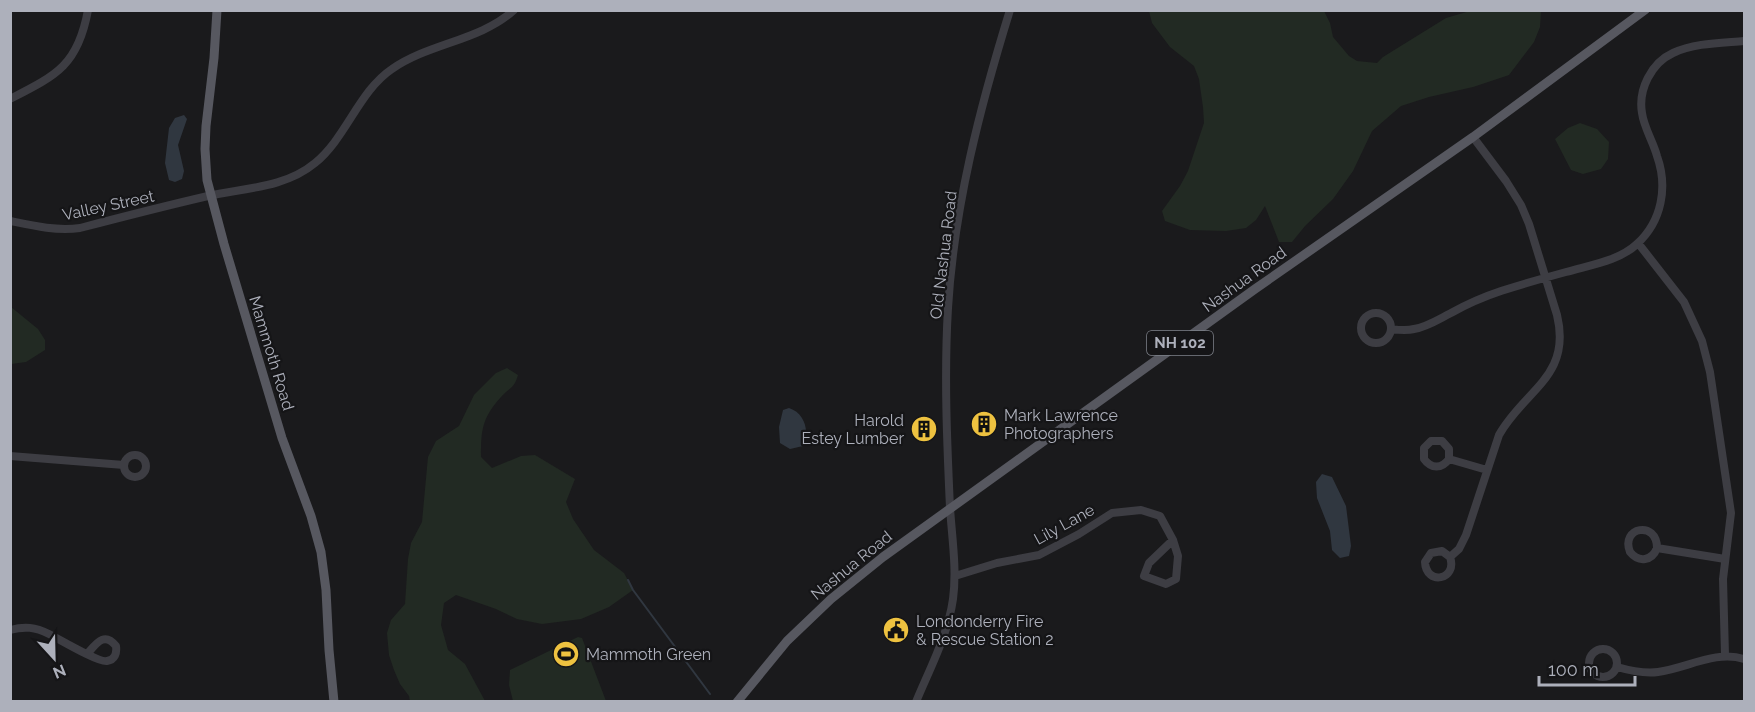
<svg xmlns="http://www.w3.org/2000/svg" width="1755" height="712" font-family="Raleway,sans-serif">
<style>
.green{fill:#222a23}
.water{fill:#303740}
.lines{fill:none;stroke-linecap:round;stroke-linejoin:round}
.stream{stroke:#303740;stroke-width:2}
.minor{stroke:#3d3d43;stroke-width:8}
.major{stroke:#575860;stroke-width:9}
.labels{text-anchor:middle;stroke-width:4.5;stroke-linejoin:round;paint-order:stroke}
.shield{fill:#151517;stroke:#7f828a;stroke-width:1.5}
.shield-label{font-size:15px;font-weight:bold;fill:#adb0bb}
.street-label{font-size:16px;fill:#adb0bb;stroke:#151517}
.poi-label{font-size:16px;fill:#adb0bb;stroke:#151517;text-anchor:start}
</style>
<rect width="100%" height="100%" fill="#1a1a1c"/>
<path class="green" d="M 1541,10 L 1540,27 L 1534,42 L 1509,75 L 1473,87 L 1429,97 L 1401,106 L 1372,131 L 1353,171 L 1333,199 L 1305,226 L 1292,242 L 1279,242 L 1265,206 L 1256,220 L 1246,228 L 1226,231 L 1190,230 L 1165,221 L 1162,211 L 1180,186 L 1188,171 L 1204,123 L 1203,107 L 1199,79 L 1194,66 L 1170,47 L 1152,23 L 1149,11 L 1324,11 L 1330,23 L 1333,37 L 1349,56 L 1357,61 L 1377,63 L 1383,57 L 1446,18 L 1470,11 Z
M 1580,123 L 1597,129 L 1609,142 L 1608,159 L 1601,169 L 1583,174 L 1571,170 L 1555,139 L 1568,128 Z
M 11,307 L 38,329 L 45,340 L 45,350 L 26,362 L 11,364 Z
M 507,368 L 518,375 C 514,389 510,387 501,397 C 482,418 481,430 481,457 L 492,468 L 521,456 L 535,455 L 575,479 L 566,502 L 573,519 L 594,550 L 624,573 L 633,590 L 609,607 L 581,619 L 542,624 L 517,619 L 496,609 L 456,595 L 444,603 L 441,625 L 448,650 L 465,664 L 485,701 L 410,701 L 409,696 L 400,684 L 394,670 L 389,655 L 387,633 L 391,620 L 405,604 L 408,559 L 411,543 L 422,522 L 428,457 L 436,441 L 459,426 L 474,395 L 496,373 Z
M 578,637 L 582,638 L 606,701 L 513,701 L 509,685 L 510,670 Z"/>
<path class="water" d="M 184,115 L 187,119 L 178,145 L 184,171 L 182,179 L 175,182 L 169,180 L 165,163 L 169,128 L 175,118 Z
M 789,408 C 805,413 810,432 803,446 L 790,449 L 780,443 L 779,427 L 783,410 Z
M 1322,474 L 1332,477 L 1346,506 L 1351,546 L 1349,556 L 1340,558 L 1332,550 L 1330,531 L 1317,498 L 1316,482 Z"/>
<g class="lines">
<path class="stream" d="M 628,580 L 633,590 L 710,694"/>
<path class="minor" d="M 10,99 C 57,75 78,65 88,10
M 10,221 C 34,226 56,231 80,228 C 122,217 165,206 208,196 C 244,188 285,188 315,163 C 346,138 359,91 392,69 C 429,43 480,41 514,10
M 1638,243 L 1684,302 L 1702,341 L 1710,372 L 1731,513 L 1723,579 L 1725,655
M1361 328a15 15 0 1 1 30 0a15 15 0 1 1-30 0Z
M 1391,329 C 1399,330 1406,331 1414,329 C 1427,327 1439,319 1451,313 C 1467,304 1483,297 1501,291 C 1523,284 1544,278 1566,272 C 1590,265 1619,261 1637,244 C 1662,221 1668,187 1657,156 C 1653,141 1644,128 1642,113 C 1638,90 1651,63 1673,53 C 1694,43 1721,43 1744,41
M124 466a11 11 0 1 1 22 0a11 11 0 1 1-22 0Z
M 10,456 L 124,465
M 1449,459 L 1449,449 L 1442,441 L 1431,441 L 1424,448 L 1424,459 C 1431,469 1442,469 1449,459 L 1487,470
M 1657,548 C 1657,520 1620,527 1630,552 C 1639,563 1652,561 1657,548 L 1725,559
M 1450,557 C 1458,580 1426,586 1425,562 L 1431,553 L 1442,551 L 1450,557 L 1459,549 L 1466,535 L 1499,435 C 1524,390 1572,377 1557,315 L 1529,224 L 1521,205 L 1506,181 L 1473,137
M 955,576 L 997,563 L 1039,555 L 1079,534 L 1112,513 L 1141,510 L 1160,516 L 1173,540 L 1178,556 L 1176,579 L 1166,584 L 1144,576 L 1149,563 L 1173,540
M 10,630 C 25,626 35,627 49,634 C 59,639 99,663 107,661 C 115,660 117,653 116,646 C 104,631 96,644 87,654
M1589 663a14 14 0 1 1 28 0a14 14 0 1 1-28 0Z
M 1617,667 C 1631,671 1644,674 1658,672 C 1687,668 1716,650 1744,659
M 916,702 C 930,668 948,635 953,599 C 957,569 952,538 950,508 C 947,442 944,375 948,308 C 954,207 980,107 1010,10"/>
<path class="major" d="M 217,10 L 214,58 L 206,126 L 205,149 L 207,180 L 224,244 L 282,438 L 311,516 L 321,552 L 326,590 L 329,650 L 334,702
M 737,702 L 787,641 L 831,599 L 883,557 L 1255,289 L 1473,137 L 1645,10"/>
</g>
<defs>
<symbol id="building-disc" viewBox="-11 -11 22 22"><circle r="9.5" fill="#eec240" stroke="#151517"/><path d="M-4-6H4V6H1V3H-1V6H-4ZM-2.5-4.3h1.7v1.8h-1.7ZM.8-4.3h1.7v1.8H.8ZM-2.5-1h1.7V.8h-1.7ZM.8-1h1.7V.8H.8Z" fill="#111"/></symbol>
<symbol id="civic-disc" viewBox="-11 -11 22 22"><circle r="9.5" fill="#eec240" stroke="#151517"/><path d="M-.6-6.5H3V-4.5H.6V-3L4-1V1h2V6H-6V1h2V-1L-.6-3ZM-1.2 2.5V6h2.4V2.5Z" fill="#111"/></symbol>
<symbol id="stadium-disc" viewBox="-11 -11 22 22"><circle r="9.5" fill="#eec240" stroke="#151517"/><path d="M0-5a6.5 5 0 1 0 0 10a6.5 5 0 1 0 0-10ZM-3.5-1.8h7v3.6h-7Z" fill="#111"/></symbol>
</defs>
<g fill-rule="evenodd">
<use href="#building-disc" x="969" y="409" width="30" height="30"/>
<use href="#building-disc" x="909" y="414" width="30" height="30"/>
<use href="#civic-disc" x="881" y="615" width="30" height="30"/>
<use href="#stadium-disc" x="551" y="639" width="30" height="30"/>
</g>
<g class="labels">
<rect class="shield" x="1147" y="331" width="66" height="24" rx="4.5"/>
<g class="shield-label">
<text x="1180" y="348">NH 102</text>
</g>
<g class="street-label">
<text transform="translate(108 205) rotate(-12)" y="6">Valley Street</text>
<text transform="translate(943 255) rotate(-83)" y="6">Old Nashua Road</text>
<text transform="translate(1244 279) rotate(-36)" y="6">Nashua Road</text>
<text transform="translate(272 353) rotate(73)" y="6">Mammoth Road</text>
<text transform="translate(1064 524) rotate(-29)" y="6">Lily Lane</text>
<text transform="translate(851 565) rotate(-39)" y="6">Nashua Road</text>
</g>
<g class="poi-label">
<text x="1004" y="421">Mark Lawrence<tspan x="1004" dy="18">Photographers</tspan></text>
<text x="904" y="426" text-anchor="end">Harold<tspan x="904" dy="18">Estey Lumber</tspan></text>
<text x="916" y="627">Londonderry Fire<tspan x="916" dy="18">&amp; Rescue Station 2</tspan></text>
<text x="586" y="660">Mammoth Green</text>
</g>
</g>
<rect width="1755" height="712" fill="none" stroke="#adb0bb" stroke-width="24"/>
<g transform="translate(54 658) rotate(158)" stroke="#151517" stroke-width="4.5" paint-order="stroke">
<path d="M0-4.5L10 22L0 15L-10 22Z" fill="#adb0bb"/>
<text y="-9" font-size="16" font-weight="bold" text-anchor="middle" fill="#adb0bb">N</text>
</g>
<path d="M1539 676v9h96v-9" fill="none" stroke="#adb0bb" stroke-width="3"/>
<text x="1548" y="676" font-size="18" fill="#adb0bb" stroke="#151517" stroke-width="4.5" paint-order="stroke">100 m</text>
</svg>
